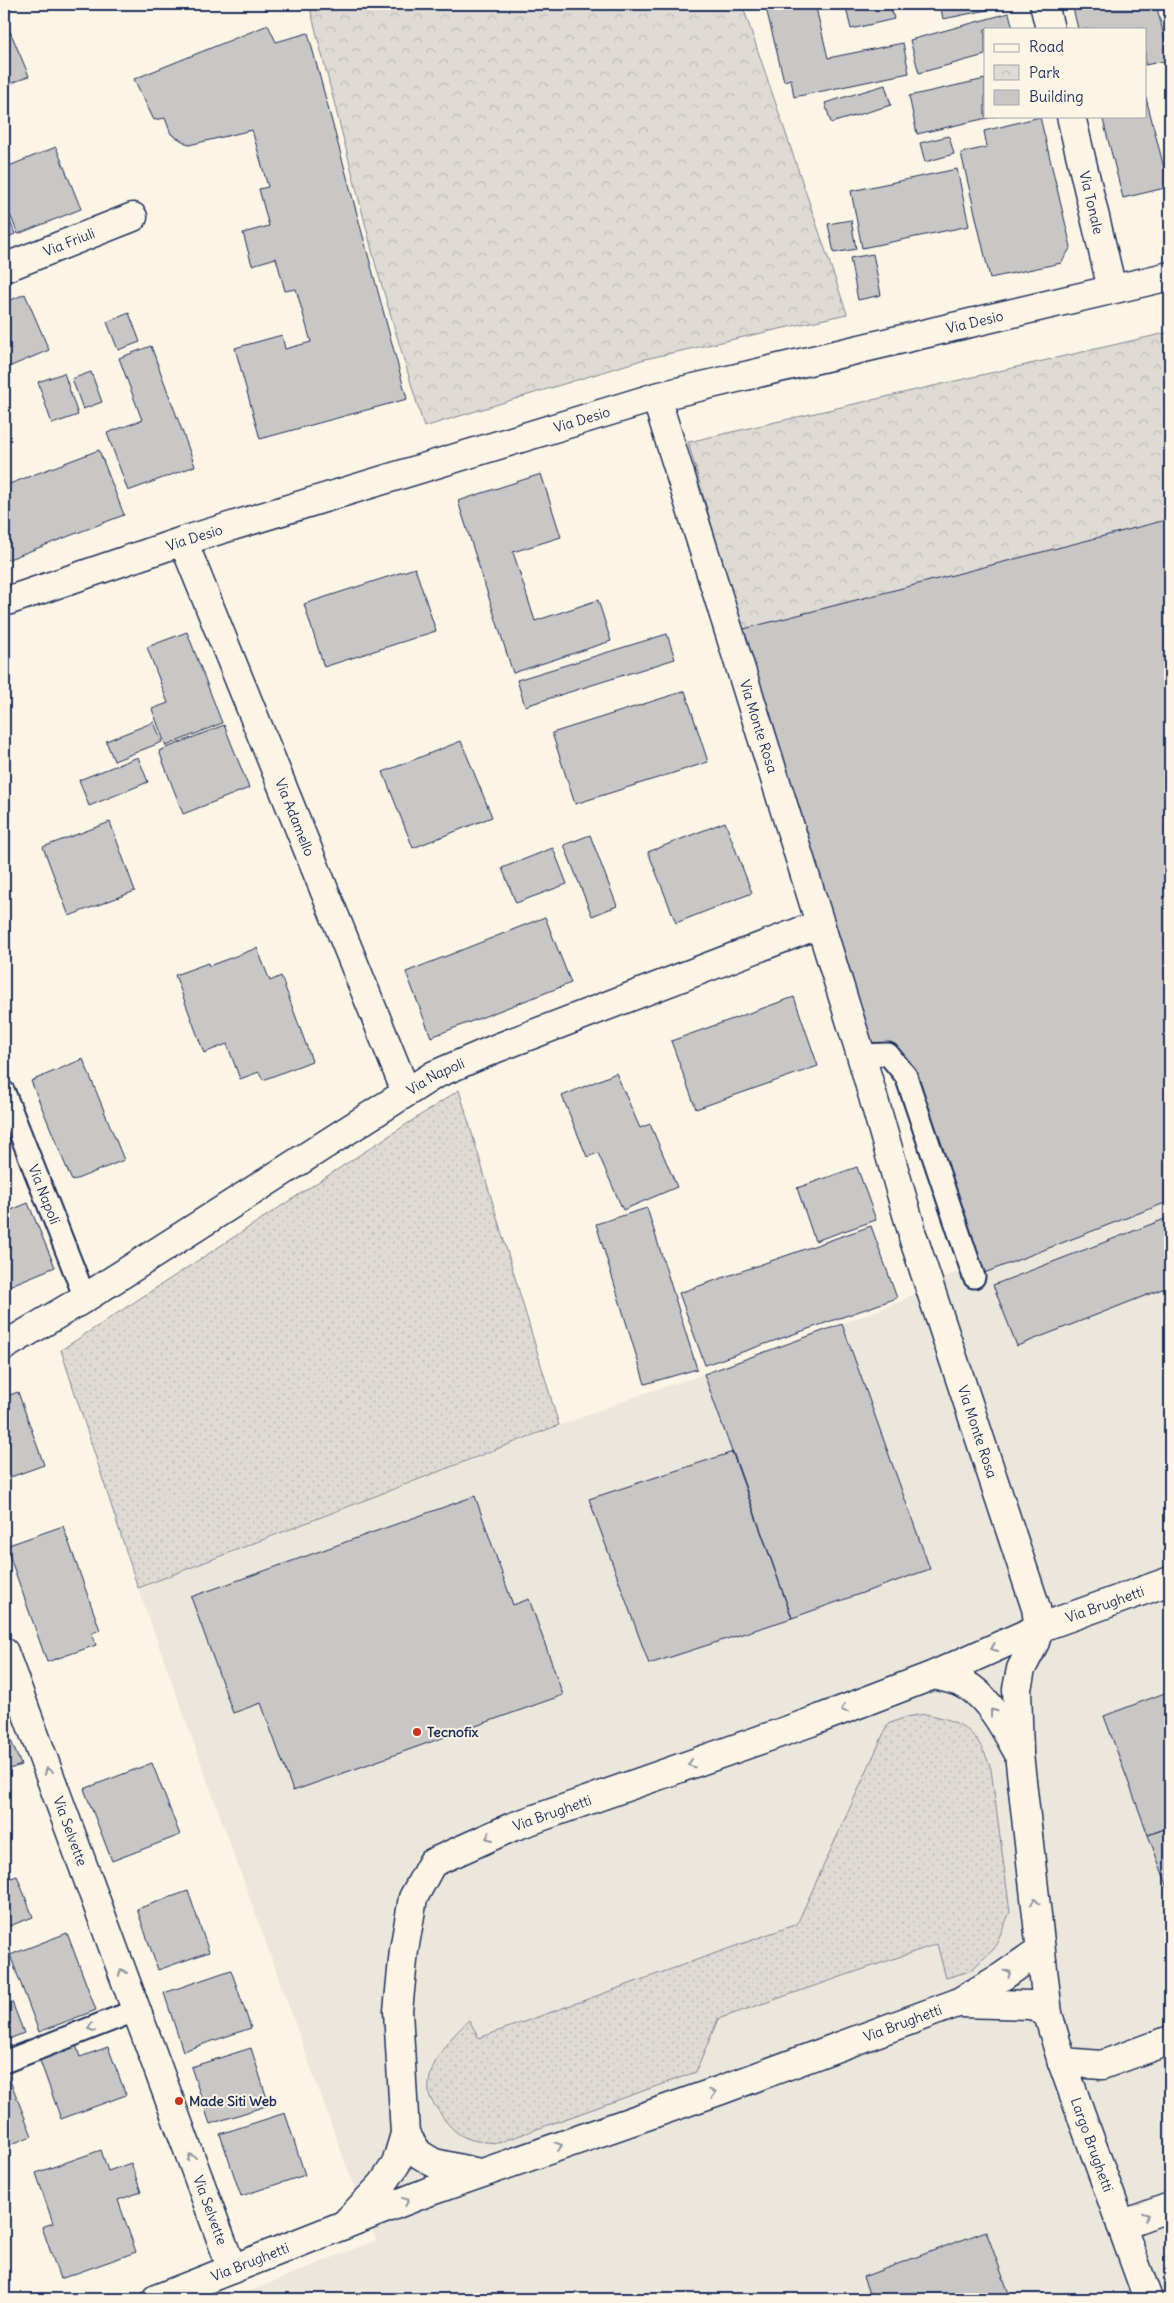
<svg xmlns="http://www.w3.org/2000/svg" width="1174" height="2303" font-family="Delius,sans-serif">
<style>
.built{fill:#ece7dc}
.grass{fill:url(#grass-dots);stroke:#7d8599}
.park{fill:url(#park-crowns);stroke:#7d8599}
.building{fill:#c8c7c6;stroke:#1b2f5e}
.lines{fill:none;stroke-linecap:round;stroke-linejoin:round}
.lane-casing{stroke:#1b2f5e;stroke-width:25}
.street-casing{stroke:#1b2f5e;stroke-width:31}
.secondary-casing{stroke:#1b2f5e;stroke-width:31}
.lane{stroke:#fcf5e5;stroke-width:21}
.street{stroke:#fcf5e5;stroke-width:28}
.secondary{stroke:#fcf5e5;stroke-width:28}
.oneway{stroke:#8c92a2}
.poi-dot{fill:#c8321e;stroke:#fcf5e5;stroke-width:2}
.labels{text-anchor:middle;stroke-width:4;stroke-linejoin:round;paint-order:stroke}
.street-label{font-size:14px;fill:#1b2f5e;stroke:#fcf5e5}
.poi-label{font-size:14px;font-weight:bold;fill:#1b2f5e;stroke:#fcf5e5;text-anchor:start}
</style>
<defs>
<pattern id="grass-dots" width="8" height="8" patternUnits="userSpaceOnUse" patternTransform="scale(1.25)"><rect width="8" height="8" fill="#dfdbd4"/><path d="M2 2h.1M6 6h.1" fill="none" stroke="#bfbcb8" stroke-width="1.8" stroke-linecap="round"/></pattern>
<pattern id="park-crowns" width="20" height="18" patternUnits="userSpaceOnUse" patternTransform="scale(1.25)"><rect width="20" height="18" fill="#dfdbd4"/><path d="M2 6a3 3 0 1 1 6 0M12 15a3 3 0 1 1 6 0" fill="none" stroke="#bfbcb8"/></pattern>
</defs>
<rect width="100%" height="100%" fill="#fcf5e5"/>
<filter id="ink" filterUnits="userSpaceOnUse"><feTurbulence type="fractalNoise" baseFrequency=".02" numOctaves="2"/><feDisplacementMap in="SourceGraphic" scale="10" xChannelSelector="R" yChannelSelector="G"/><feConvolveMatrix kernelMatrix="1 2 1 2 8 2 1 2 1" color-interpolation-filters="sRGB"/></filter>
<g filter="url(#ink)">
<path class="built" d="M 1170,1195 L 1170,2299 L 230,2299 L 376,2240 L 343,2157 L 138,1588 L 642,1394 L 704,1374 L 842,1324 L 899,1302 L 947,1276 Z"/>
<path class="grass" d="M 459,1090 L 559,1425 L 138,1588 L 61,1350 Z
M 925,1714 C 964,1721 978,1732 991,1769 L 1010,1912 L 994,1949 L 970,1971 L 946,1978 L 937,1944 L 718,2019 L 696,2072 L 498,2143 C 470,2141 459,2140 442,2116 C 438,2109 430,2101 429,2093 C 426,2064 450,2038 469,2020 L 479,2038 L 797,1924 L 888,1724 L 906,1717 Z"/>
<path class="park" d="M 309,4 L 742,4 L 847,314 L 645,359 L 424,427 L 376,266 Z
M 1170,332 L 1170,542 L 746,646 L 688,442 Z"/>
<path class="building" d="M 765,4 L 815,4 L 828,58 L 903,43 L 909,73 L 794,97 L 791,79 L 784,81 Z
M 845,4 L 890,4 L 894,19 L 851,29 Z
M 940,4 L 1001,4 L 1002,7 L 943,19 Z
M 1072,4 L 1156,4 L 1170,60 L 1145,65 L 1145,29 L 1078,29 Z
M 1009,13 L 1013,29 L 985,29 L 985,55 L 919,73 L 910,40 Z
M 4,17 L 29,76 L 5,86 L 4,82 Z
M 268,25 L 276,42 L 308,33 L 407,399 L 260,439 L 235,348 L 282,335 L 285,349 L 311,342 L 296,289 L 285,291 L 276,258 L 252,265 L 243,233 L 269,226 L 259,189 L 268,187 L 252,130 L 189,145 L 171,134 L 165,118 L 154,120 L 134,79 Z
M 985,79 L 985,116 L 996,116 L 917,134 L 909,96 Z
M 885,85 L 891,105 L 831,123 L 825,103 Z
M 1146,98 L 1169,187 L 1123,198 L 1102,116 L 1145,116 Z
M 1040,117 L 1071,247 L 1061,263 L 990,278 L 961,153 L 987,147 L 984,131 Z
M 949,136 L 954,154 L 925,162 L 920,143 Z
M 56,147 L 81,209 L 18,234 L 4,200 L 4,168 Z
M 957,169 L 969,226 L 862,248 L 851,191 Z
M 4,206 L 15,234 L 4,239 Z
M 851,220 L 856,249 L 834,253 L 828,224 Z
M 873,254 L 881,295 L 858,300 L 850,258 Z
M 25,294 L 49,350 L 4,369 L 4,303 Z
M 129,313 L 140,342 L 118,350 L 107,322 Z
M 151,346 L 195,466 L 128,491 L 107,433 L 142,420 L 119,358 Z
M 91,372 L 102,402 L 83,409 L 72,379 Z
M 64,373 L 78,415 L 52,424 L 38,382 Z
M 99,450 L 124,515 L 4,561 L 4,486 Z
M 541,474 L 561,537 L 513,552 L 535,621 L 598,600 L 611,641 L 513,673 L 458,501 Z
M 1170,519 L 1170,1201 L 974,1277 L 888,1054 L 861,1055 L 728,633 Z
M 415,568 L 436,631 L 324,667 L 304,604 Z
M 187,632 L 222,723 L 166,746 L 152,709 L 168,703 L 147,647 Z
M 667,634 L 675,659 L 525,706 L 517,680 Z
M 685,691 L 708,762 L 575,804 L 552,733 Z
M 154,722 L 162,742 L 114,761 L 106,741 Z
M 224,725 L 249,788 L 183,814 L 159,751 Z
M 461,741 L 492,817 L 413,848 L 383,772 Z
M 138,757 L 148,782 L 89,806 L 79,780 Z
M 4,801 L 11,819 L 4,821 Z
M 110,822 L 135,891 L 69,916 L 43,847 Z
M 725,822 L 752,893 L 676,923 L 648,852 Z
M 590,835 L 617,906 L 592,916 L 564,845 Z
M 553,848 L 567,884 L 516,903 L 502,868 Z
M 545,917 L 571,983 L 431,1037 L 406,972 Z
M 257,948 L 270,981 L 281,976 L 312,1061 L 263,1080 L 259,1072 L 240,1079 L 227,1044 L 204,1053 L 175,975 L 208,963 L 209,966 Z
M 794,997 L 818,1066 L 696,1109 L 671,1041 Z
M 83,1059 L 124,1160 L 72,1181 L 31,1081 Z
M 616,1073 L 640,1128 L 650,1124 L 677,1187 L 623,1210 L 598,1153 L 587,1157 L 562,1096 Z
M 857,1167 L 876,1220 L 815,1241 L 797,1188 Z
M 28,1203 L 55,1267 L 4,1288 L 4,1213 Z
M 647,1208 L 697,1369 L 645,1384 L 596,1224 Z
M 1170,1217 L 1170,1286 L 1017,1346 L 993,1285 Z
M 871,1226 L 897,1298 L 705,1365 L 679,1293 Z
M 842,1324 L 930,1569 L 792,1618 L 704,1374 Z
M 18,1392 L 44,1465 L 8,1478 L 6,1474 L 4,1475 L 4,1397 Z
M 733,1452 L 792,1618 L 649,1664 L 589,1499 Z
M 475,1496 L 513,1605 L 529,1599 L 563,1695 L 293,1791 L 261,1703 L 233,1713 L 191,1597 Z
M 63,1526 L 100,1630 L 92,1633 L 96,1645 L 47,1662 L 6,1546 Z
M 1170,1691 L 1170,1827 L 1148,1835 L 1104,1716 Z
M 5,1726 L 21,1765 L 4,1771 L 4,1727 Z
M 152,1763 L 180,1835 L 112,1861 L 84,1789 Z
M 1170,1827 L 1170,1893 L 1148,1835 Z
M 4,1859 L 11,1878 L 17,1876 L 33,1917 L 4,1928 Z
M 188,1891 L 209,1952 L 158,1970 L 137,1909 Z
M 67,1933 L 96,2010 L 39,2032 L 10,1955 Z
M 231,1970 L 251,2028 L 183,2051 L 164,1993 Z
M 12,2002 L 24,2033 L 4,2041 L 4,2005 Z
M 76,2045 L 80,2057 L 108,2047 L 126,2095 L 61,2119 L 39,2058 Z
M 251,2048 L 269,2105 L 210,2124 L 191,2067 Z
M 7,2073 L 32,2136 L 4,2147 L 4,2075 Z
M 285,2113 L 305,2175 L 241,2196 L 220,2134 Z
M 101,2150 L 108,2171 L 131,2163 L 141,2192 L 118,2200 L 136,2252 L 60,2279 L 42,2227 L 53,2223 L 36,2173 Z
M 986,2231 L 1011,2299 L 871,2299 L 863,2277 Z"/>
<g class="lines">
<defs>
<g id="lane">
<path d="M 861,1055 L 888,1054 L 906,1076 L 974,1277"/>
<path id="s1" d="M 4,1092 L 85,1298"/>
<path d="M 4,2062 L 137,2010"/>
</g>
<g id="street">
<path d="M 1044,4 L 1050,29"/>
<path id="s2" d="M 1071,116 L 1112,289"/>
<path id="s3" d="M 4,268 L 133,217"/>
<path id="s4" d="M 656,397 L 861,1055 L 911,1228"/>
<path id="s5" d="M 183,541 L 406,1092"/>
<path id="s6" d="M 913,1237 L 1036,1608 L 1039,1628 L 1035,1642 L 1021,1669 L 1017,1689 L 1019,1751"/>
<path id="s7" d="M 4,1346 L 85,1298 L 434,1075 L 497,1048 L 820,924"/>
<path id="s8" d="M 4,1652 L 232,2269"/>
<path d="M 934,1675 C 946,1678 960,1680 971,1688 C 993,1704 1006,1731 1019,1754 L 1048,2014 L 1062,2062 L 1102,2065 L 1170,2040"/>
<path d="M 959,2003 L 1032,2005 L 1048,2014"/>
<path id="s9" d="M 1062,2062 L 1148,2299"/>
<path d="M 405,2134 L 419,2154 L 434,2163 L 479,2173"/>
<path id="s10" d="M 344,2225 L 382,2185 L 396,2164 L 405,2134 L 398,2011 L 404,1950 L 413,1898 L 432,1863 L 512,1827 L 811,1722 L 934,1675 L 1039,1628 L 1170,1581"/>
<path d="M 1121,2225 L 1170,2207"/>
<path id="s11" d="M 156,2299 L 425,2193 L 721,2090 L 957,2003 L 1003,1976 L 1040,1950"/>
</g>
<g id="secondary">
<path id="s12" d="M 4,602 L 183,541 L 656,397 L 1170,276"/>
</g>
</defs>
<use href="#lane" class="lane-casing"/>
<use href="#street" class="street-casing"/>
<use href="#secondary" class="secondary-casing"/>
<use href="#lane" class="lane"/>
<use href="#street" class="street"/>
<use href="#secondary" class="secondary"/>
</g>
<defs><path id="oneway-chevron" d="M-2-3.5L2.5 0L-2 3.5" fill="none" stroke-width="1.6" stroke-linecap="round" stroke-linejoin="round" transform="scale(1.25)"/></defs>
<g class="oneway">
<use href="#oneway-chevron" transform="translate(994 1648) rotate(156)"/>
<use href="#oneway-chevron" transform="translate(844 1709) rotate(159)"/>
<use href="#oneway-chevron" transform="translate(993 1712) rotate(-128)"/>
<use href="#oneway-chevron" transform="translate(691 1764) rotate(161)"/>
<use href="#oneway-chevron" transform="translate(48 1771) rotate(-110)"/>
<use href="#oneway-chevron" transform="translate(489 1837) rotate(156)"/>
<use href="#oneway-chevron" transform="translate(1035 1902) rotate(-96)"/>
<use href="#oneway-chevron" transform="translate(122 1972) rotate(-110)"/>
<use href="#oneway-chevron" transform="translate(1008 1973) rotate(-34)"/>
<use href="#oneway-chevron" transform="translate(91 2028) rotate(159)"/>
<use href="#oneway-chevron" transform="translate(713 2093) rotate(-19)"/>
<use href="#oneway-chevron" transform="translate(559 2146) rotate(-19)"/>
<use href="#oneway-chevron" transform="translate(191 2157) rotate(-110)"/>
<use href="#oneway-chevron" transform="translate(406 2201) rotate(-22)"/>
<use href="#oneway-chevron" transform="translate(1146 2216) rotate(-20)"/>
</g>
</g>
<g class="poi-dot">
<circle cx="417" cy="1732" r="5"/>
<circle cx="179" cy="2101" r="5"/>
</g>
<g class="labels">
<g class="street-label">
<text dy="5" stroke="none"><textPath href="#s2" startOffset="89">Via Tonale</textPath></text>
<text dy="5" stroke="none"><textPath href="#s3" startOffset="70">Via Friuli</textPath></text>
<text dy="5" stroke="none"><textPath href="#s12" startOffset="1011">Via Desio</textPath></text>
<text dy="5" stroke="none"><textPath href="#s12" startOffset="606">Via Desio</textPath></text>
<text dy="5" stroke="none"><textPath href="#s12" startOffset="201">Via Desio</textPath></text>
<text dy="5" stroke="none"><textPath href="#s4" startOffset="345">Via Monte Rosa</textPath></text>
<text dy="5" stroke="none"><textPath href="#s5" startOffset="298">Via Adamello</textPath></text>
<text dy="5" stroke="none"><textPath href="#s7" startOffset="509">Via Napoli</textPath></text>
<text dy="5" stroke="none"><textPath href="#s1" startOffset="110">Via Napoli</textPath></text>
<text dy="5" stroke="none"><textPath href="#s6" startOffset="205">Via Monte Rosa</textPath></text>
<text dy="5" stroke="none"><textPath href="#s10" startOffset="1110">Via Brughetti</textPath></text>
<text dy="5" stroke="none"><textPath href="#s10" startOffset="519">Via Brughetti</textPath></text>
<text dy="5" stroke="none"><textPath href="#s8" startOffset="191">Via Selvette</textPath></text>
<text dy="5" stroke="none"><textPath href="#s11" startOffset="796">Via Brughetti</textPath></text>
<text dy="5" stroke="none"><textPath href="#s9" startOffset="88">Largo Brughetti</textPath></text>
<text dy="5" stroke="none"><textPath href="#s8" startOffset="595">Via Selvette</textPath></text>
<text dy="5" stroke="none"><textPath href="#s11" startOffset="101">Via Brughetti</textPath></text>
</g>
<g class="poi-label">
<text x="427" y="1737">Tecnofix</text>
<text x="189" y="2106">Made Siti Web</text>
</g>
</g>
<rect width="1174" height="2303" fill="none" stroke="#fcf5e5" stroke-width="20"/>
<rect x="10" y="10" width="1154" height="2283" fill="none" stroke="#1b2f5e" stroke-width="2" filter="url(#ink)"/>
<rect x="984" y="28" width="162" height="90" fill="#fcf5e5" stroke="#a2a6af"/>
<rect x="994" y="44" width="25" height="8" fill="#fcf5e5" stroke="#a2a6af"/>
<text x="1029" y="52" font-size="15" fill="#1b2f5e">Road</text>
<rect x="994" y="65" width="25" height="15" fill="url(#park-crowns)" stroke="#a2a6af"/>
<text x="1029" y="78" font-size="15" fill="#1b2f5e">Park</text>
<rect x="994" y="90" width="25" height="15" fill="#c8c7c6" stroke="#a2a6af"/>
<text x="1029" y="102" font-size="15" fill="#1b2f5e">Building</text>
</svg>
